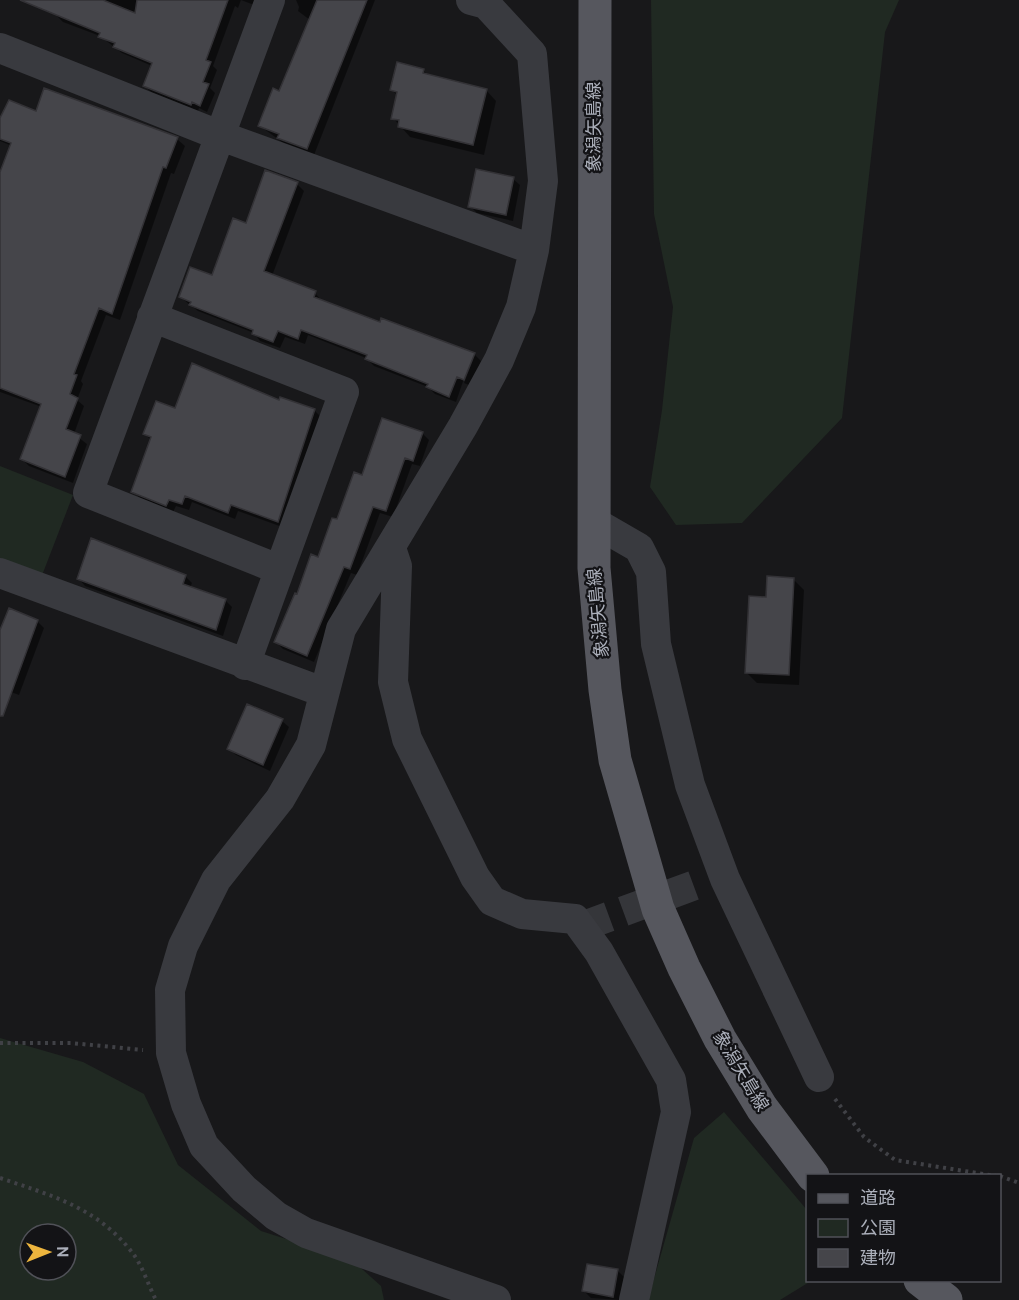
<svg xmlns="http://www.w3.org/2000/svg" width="1019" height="1300" font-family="Cabin,'Noto Sans JP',sans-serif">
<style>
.green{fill:#202922;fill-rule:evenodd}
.shadow{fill:#0007}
.building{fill:#45454a;stroke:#333236;stroke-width:1.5}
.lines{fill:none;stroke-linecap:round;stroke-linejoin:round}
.street-tunnel{stroke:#35363a;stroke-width:30;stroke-dasharray:30 15;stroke-linecap:butt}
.path{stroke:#404146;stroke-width:4;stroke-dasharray:3 4.5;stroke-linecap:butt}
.street{stroke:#393a3f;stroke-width:30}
.primary{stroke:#56575e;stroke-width:33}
.labels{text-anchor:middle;stroke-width:4.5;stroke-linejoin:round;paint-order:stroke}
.street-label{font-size:18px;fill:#abafba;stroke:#131316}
</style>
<rect width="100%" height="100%" fill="#18181a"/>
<path class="green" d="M 651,0 L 899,0 L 885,32 L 842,418 L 742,523 L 676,525 L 650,487 L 662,410 L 673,307 L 654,214 Z
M 0,466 L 73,495 L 41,578 L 0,562 Z
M 0,1038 L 83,1062 L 144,1094 L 178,1165 L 261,1231 L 352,1260 L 381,1286 L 384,1300 L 0,1300 ZM 30,1234 L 66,1234 L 66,1270 L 30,1270 Z
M 724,1112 L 807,1210 L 808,1280 L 811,1281 L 780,1300 L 648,1300 L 694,1138 Z"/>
<path class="shadow" d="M 62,0 L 255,0 L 254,5 L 241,0 L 238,8 L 235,6 L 213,66 L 217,70 L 210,88 L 215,93 L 207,112 L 199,108 L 198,111 L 152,93 L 145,86 L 152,66 L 122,53 L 100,36 L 63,22 L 56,15 Z
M 296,0 L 375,0 L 314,155 L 286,145 L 260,126 L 280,93 L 310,20 L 298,11 L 299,7 Z
M 423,70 L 430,77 L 486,90 L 496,101 L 484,155 L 410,137 L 393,118 L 398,96 L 392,90 Z
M 37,113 L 177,139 L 185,146 L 174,174 L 171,173 L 120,320 L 106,315 L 81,381 L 83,384 L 77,400 L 84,406 L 74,434 L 87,444 L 73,483 L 29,466 L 22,459 L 42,407 L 0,392 L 0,176 L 12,146 L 0,141 L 0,122 Z
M 513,179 L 520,185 L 513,221 L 477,213 L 470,206 Z
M 297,184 L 304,191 L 272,276 L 315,293 L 322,301 L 474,354 L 481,361 L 471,386 L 464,383 L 475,355 L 472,355 L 456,402 L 435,394 L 428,387 L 374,366 L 366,358 L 308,335 L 305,344 L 285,337 L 280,348 L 260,341 L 254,333 L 198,311 L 180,297 L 213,277 L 247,225 Z
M 280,402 L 314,410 L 321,417 L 285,528 L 238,511 L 235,519 L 192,502 L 189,510 L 176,506 L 173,512 L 140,498 L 133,491 L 151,440 L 145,434 L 176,410 Z
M 422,433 L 429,440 L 420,466 L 412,464 L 393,517 L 380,513 L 357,575 L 351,573 L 314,662 L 283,649 L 276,642 L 363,477 Z
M 185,576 L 192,583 L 190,588 L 225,600 L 232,607 L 223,636 L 85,586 L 79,579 Z
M 793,579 L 804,590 L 799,685 L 757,683 L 746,672 L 767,599 Z
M 37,621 L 44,628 L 19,695 L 0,688 L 0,630 Z
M 282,721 L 289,727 L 270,771 L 236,755 L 229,749 Z
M 617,1270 L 624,1277 L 620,1300 L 591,1298 L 584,1291 Z"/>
<path class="building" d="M 20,0 L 103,0 L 135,13 L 137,0 L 228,0 L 206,60 L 211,62 L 203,82 L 209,84 L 200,106 L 192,102 L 191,105 L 143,86 L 152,63 L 113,47 L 115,43 L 98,37 L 100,33 Z
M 317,0 L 367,0 L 307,149 L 277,138 L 279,134 L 258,126 L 273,88 L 279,91 Z
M 397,62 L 424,69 L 423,73 L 487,89 L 473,145 L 398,127 L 399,120 L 391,119 L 397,92 L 390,90 Z
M 44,88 L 178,137 L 166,168 L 163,167 L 112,314 L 99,308 L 74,374 L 77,375 L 70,394 L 78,398 L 66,429 L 81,435 L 65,477 L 20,459 L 41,404 L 0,388 L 0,172 L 11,143 L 0,139 L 0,118 L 9,100 L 36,111 Z
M 476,169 L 514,177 L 506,215 L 468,207 Z
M 265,170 L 298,182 L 264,271 L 316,291 L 314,297 L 380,322 L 381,318 L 475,353 L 464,380 L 457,377 L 449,397 L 426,387 L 428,384 L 365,359 L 367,355 L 301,330 L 298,339 L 278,331 L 273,342 L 252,334 L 253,330 L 189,305 L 191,302 L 179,297 L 190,267 L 212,275 L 233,218 L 246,223 Z
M 192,363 L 279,400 L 280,397 L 315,409 L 278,522 L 231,505 L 228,513 L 185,496 L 182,504 L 169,500 L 166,506 L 131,492 L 151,437 L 143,434 L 156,401 L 175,408 Z
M 382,418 L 423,432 L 413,461 L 405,458 L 386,511 L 373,507 L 350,569 L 344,567 L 307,656 L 274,642 L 295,593 L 297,594 L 311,554 L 318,557 L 332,518 L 337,519 L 354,472 L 362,475 Z
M 91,538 L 186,575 L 183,584 L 226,599 L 216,630 L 77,579 Z
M 767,576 L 794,578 L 789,675 L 745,673 L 749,596 L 766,597 Z
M 9,608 L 38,620 L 3,716 L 0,716 L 0,630 Z
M 247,704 L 283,719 L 263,765 L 227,749 Z
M 587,1264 L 618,1269 L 613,1297 L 582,1291 Z"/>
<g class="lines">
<path class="street-tunnel" d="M 581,927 L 703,882"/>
<path class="path" d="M 0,1043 L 71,1043 L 143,1050
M 835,1099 L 864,1137 L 895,1160 L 996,1176
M 1000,1176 L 1019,1183
M 0,1178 C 50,1195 96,1207 131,1251 C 142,1264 148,1285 156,1300"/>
<path class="street" d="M 270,0 L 88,493 L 278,569
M 471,0 L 486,4 L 532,54 L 543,181 L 534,250 L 521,307 L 499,360 L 463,426 L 341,629 L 311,745 L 280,799 L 216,880 L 183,946 L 170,990 L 171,1053 L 186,1104 L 204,1146 L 244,1189 L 276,1216 L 306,1233 L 496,1300
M 0,48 L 221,136 L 534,250
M 152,317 L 344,392 L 245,665
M 594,522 L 639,548 L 651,572 L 656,644 L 690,785 L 725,879 L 819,1077
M 391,548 L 397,566 L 393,682 L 407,739 L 475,877 L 492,901 L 522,914 L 575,919 L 599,952 L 671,1080 L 676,1112 L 634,1300
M 0,573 L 323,692"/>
<path class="primary" d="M 595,0 L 594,568 L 605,690 L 615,760 L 658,909 L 684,968 L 720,1039 L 762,1108 L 813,1176
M 920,1280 L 946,1300"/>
</g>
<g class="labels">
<g class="street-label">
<text transform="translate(594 127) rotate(-90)" y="6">象潟矢島線</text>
<text transform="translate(598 613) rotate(-95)" y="6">象潟矢島線</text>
<text transform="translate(741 1071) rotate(59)" y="6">象潟矢島線</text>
</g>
</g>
<rect x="806" y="1174" width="195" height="108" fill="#131316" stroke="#505158" stroke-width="1.5"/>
<rect x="818" y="1194" width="30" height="9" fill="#56575e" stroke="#505158" stroke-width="1.5"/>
<text x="860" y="1204" font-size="18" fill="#abafba">道路</text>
<rect x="818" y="1219" width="30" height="18" fill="#202922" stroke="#505158" stroke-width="1.5"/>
<text x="860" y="1234" font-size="18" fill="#abafba">公園</text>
<rect x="818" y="1249" width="30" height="18" fill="#45454a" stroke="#505158" stroke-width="1.5"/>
<text x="860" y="1264" font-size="18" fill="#abafba">建物</text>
<g transform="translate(48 1252) rotate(89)"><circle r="28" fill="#131316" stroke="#505158" stroke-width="1.5"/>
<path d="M0-4.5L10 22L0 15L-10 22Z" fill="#edb53e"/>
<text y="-9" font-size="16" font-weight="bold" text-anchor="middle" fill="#abafba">N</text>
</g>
</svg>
